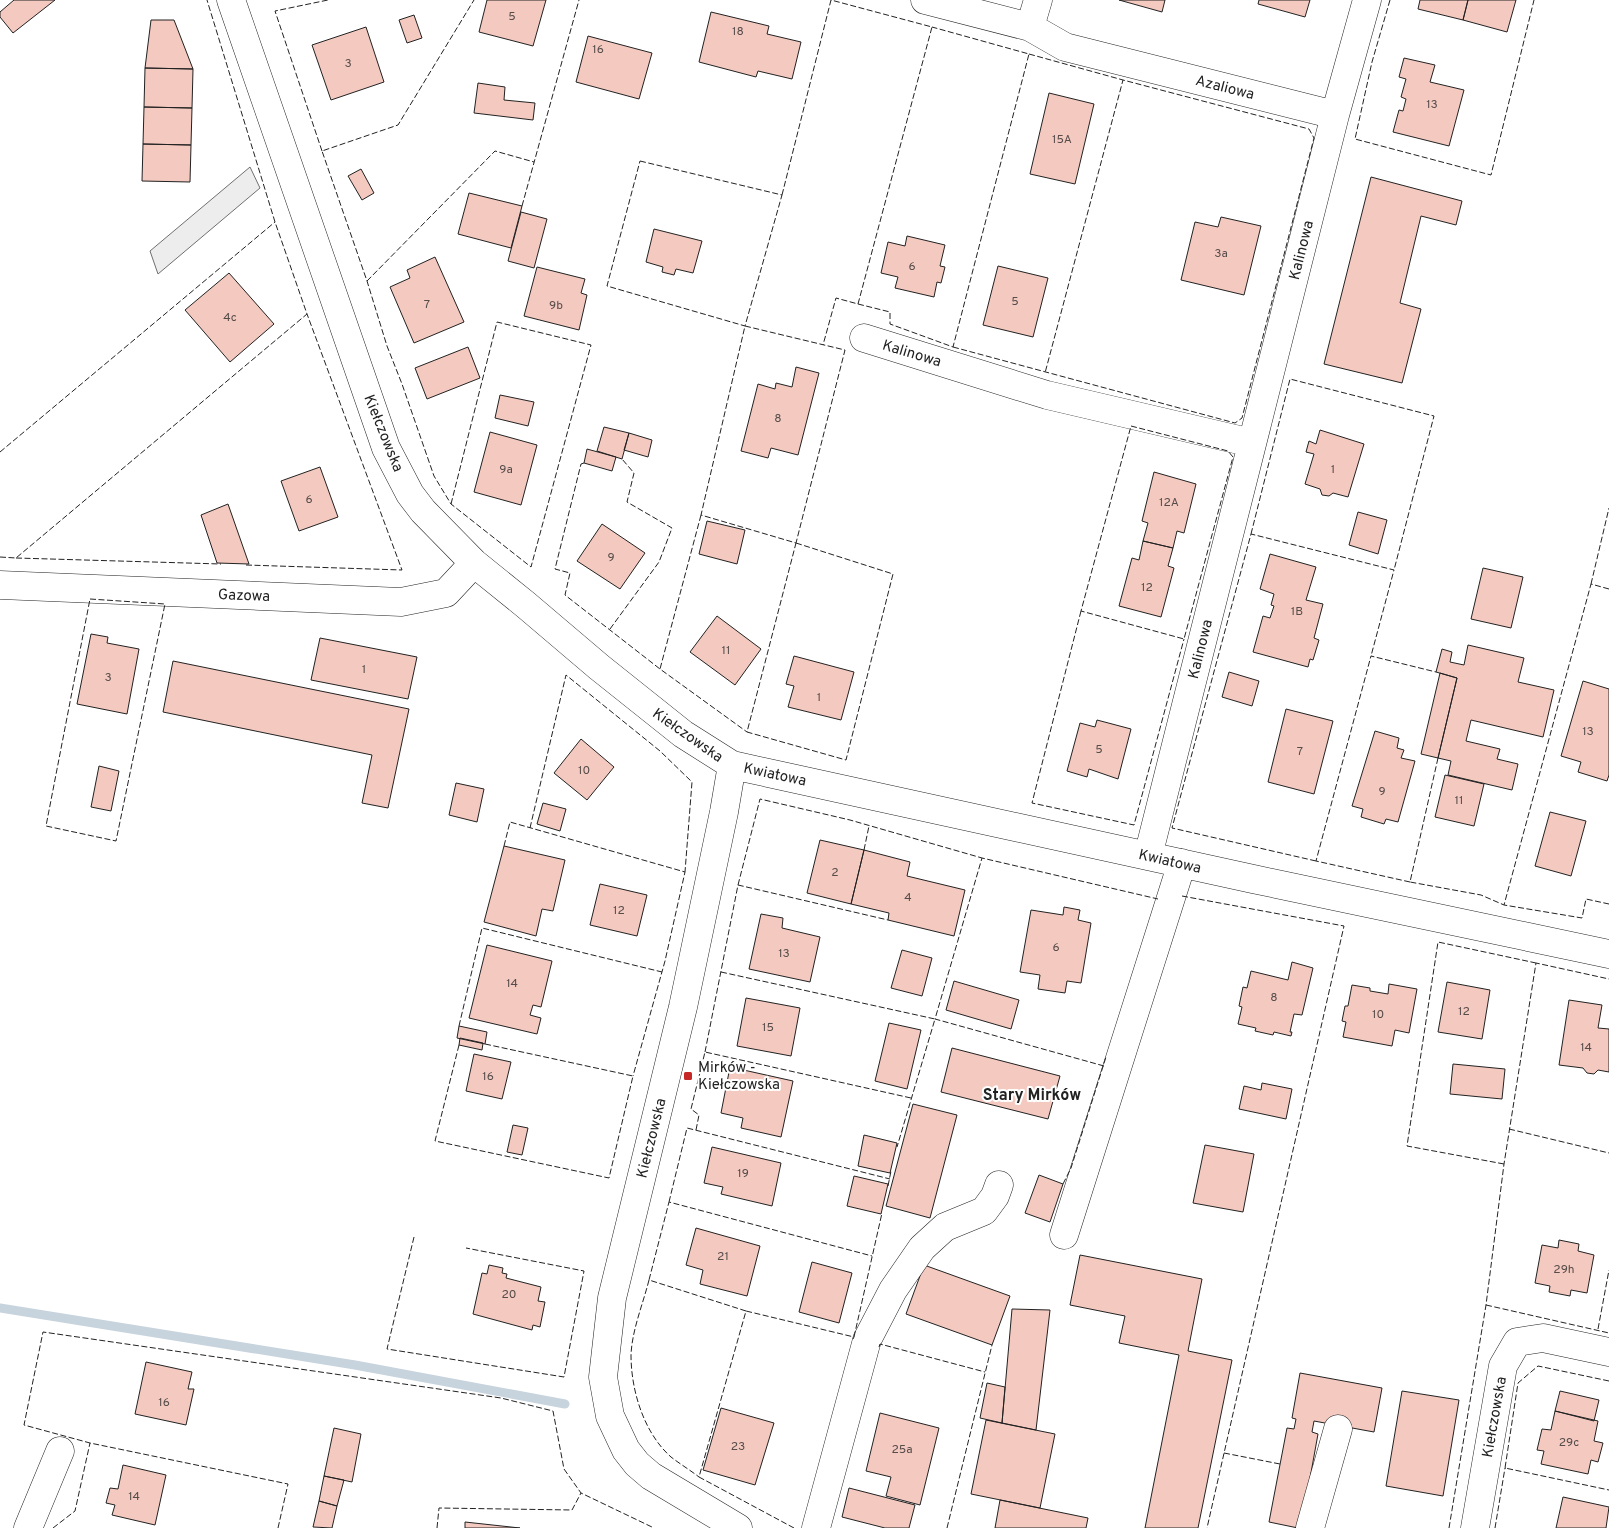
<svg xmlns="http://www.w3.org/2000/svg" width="1609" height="1528" font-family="Overpass,sans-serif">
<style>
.parking{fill:#ededed;stroke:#6f6f6f}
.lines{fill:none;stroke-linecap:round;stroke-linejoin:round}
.stream{stroke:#c7d3dd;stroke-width:9}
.building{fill:#f3c9c0;stroke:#222}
.minor-casing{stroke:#222;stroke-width:29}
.minor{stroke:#fff;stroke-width:28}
.fence{stroke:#222;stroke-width:1;stroke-dasharray:6 2.5;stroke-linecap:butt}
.poi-dot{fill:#c62828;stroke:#fff;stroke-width:2}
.labels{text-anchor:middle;stroke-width:4;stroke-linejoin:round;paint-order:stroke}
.number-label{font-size:12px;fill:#564c4a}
.street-label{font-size:15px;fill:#222;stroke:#fff}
.poi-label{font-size:15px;fill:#222;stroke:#fff;text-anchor:start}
.neighbourhood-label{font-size:16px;font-weight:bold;fill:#222;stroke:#fff}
</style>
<rect width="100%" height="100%" fill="#fff"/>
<path class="parking" d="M 250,167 L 260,188 L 158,274 L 150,251 Z"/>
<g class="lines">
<path class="stream" d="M 0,1308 L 355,1365 L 565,1404"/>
</g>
<path class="building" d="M 14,0 L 55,0 L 13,33 L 0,17 L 0,12 Z
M 487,0 L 546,0 L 533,46 L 479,32 Z
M 1119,0 L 1165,0 L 1162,12 Z
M 1259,0 L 1310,0 L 1305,17 L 1258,4 Z
M 1420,0 L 1468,0 L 1463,20 L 1418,9 Z
M 1468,0 L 1516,0 L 1507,32 L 1463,20 Z
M 711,12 L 769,26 L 767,34 L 801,42 L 792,79 L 758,71 L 756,77 L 699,62 Z
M 414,15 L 422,38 L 407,43 L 399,20 Z
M 151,20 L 174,20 L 193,69 L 145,68 Z
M 366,27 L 384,82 L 331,100 L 312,45 Z
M 588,36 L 652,53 L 639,99 L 576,82 Z
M 1404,58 L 1435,65 L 1430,82 L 1464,90 L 1449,146 L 1393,132 L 1399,110 L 1403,111 L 1406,99 L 1401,97 L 1406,79 L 1399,77 Z
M 145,68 L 193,69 L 192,108 L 144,107 Z
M 478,83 L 505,87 L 504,100 L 535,103 L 533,120 L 474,113 Z
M 1049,93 L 1094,104 L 1075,184 L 1030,174 Z
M 144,107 L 192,108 L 191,145 L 143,144 Z
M 143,144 L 191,145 L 190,182 L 142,181 Z
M 361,169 L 374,193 L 362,200 L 348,176 Z
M 1371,177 L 1462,201 L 1456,225 L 1421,216 L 1400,303 L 1421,309 L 1402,383 L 1324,364 Z
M 469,193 L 522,206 L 511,248 L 458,234 Z
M 521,212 L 547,219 L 534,268 L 508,261 Z
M 1221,217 L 1261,226 L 1244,295 L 1181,280 L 1195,222 L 1218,227 Z
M 654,229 L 702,241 L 693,273 L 676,269 L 674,275 L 662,272 L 663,267 L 646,262 Z
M 907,236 L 945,245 L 940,266 L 945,267 L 941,283 L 937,282 L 934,297 L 895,288 L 898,277 L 881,273 L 888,242 L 905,246 Z
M 435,257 L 464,322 L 414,343 L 390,287 L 410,278 L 407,270 Z
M 998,266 L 1048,278 L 1033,337 L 983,325 Z
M 537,267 L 585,279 L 581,293 L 587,295 L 579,330 L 524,316 Z
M 229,273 L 274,324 L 230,362 L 185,310 Z
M 468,347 L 480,378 L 427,399 L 415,368 Z
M 796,367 L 819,373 L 798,455 L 771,448 L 768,458 L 741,451 L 758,384 L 775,389 L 776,383 L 792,387 Z
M 500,395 L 534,402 L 528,426 L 495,418 Z
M 604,427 L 629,433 L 622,459 L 597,451 Z
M 1320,430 L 1364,444 L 1348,497 L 1333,493 L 1329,496 L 1322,495 L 1320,489 L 1305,484 L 1314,454 L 1306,452 L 1309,441 L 1316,444 Z
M 490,432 L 537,445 L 521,505 L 474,492 Z
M 629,433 L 652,440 L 648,457 L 624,450 Z
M 587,449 L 616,457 L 612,471 L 584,463 Z
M 320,467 L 338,517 L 299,531 L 281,481 Z
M 1154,472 L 1196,484 L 1184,533 L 1177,531 L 1173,548 L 1143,541 L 1148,523 L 1142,521 Z
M 228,504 L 249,564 L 217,563 L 201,515 Z
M 1358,512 L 1387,520 L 1378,554 L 1349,545 Z
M 707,521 L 745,530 L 737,564 L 699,554 Z
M 602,524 L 645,553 L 620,589 L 577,561 Z
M 1143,541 L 1173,548 L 1168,566 L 1174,568 L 1161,617 L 1119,606 L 1132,558 L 1139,560 Z
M 1270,554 L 1316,567 L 1306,600 L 1323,604 L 1314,638 L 1319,640 L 1313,660 L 1310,659 L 1308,667 L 1253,652 L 1263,616 L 1270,618 L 1274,606 L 1271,605 L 1274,594 L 1260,589 Z
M 1483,568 L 1523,577 L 1511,628 L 1471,619 Z
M 717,616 L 761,649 L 735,685 L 690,652 Z
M 91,634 L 108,637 L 107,643 L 139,649 L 127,714 L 77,704 Z
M 320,638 L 417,657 L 408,699 L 311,680 Z
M 1468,645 L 1524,658 L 1518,682 L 1554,690 L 1543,737 L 1471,720 L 1466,741 L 1500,749 L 1497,759 L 1518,764 L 1512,790 L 1448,775 L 1451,761 L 1438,758 L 1457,678 L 1436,672 L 1442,649 L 1452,652 L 1450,662 L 1464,665 Z
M 794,656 L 854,672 L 841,720 L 788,707 L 794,686 L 786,684 Z
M 173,661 L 409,709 L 388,808 L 362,803 L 372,755 L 163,712 Z
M 1229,672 L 1259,681 L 1252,706 L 1222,697 Z
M 1440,673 L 1457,678 L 1438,758 L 1421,754 Z
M 1583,681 L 1609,689 L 1609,775 L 1607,781 L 1578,772 L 1581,762 L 1561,756 Z
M 1286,709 L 1333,721 L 1314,794 L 1268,782 Z
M 1097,720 L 1131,729 L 1118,779 L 1089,769 L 1087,777 L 1067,771 L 1080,723 L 1095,727 Z
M 1375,731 L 1399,738 L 1397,748 L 1404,750 L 1401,758 L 1415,761 L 1398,822 L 1386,819 L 1384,824 L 1361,817 L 1363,809 L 1352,806 Z
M 581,739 L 614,767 L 587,800 L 554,773 Z
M 99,766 L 119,771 L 111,811 L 91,807 Z
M 1445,775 L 1484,784 L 1474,826 L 1435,817 Z
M 456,783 L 484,789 L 477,822 L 449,815 Z
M 543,803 L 566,809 L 560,831 L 537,824 Z
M 1550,812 L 1586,821 L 1571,876 L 1535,866 Z
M 820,840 L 864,850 L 851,904 L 807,893 Z
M 504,846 L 565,860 L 553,911 L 542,909 L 536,936 L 484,922 Z
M 864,850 L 910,862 L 907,876 L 965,890 L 954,936 L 888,920 L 889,913 L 851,904 Z
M 600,884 L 647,895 L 637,936 L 590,925 Z
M 1064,907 L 1080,910 L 1078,920 L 1091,923 L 1081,983 L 1067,981 L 1065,993 L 1038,989 L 1040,975 L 1020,972 L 1031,910 L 1063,915 Z
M 761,914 L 783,918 L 782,928 L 820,937 L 810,982 L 749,969 Z
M 487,945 L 552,961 L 541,1007 L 533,1005 L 530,1015 L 541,1018 L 537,1034 L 469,1018 Z
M 902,950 L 932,958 L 922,996 L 891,988 Z
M 1292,962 L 1313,968 L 1302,1015 L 1294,1014 L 1290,1032 L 1292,1032 L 1291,1036 L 1274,1032 L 1273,1035 L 1255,1031 L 1256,1028 L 1238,1024 L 1242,1007 L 1239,1006 L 1243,987 L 1247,988 L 1251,971 L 1288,980 Z
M 954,981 L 1019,1000 L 1011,1029 L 946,1010 Z
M 1447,982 L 1490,990 L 1482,1039 L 1438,1032 Z
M 1389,984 L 1417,989 L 1409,1033 L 1395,1030 L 1392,1046 L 1343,1037 L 1346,1022 L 1342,1021 L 1345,1006 L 1348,1006 L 1352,985 L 1370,988 L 1370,991 L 1388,994 Z
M 746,998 L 800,1008 L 791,1056 L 737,1046 Z
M 1569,1000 L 1602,1005 L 1598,1028 L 1609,1029 L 1609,1072 L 1598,1070 L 1594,1074 L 1587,1073 L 1583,1068 L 1559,1065 Z
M 889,1023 L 921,1030 L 907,1089 L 875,1081 Z
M 459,1026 L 487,1032 L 485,1044 L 457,1038 Z
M 460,1038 L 483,1043 L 482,1050 L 459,1045 Z
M 952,1048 L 1060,1076 L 1048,1119 L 941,1092 Z
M 474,1054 L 511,1062 L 502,1099 L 466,1091 Z
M 1453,1064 L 1505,1069 L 1502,1099 L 1450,1094 Z
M 730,1067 L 793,1081 L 781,1137 L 741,1128 L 743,1118 L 721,1113 Z
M 1262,1083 L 1292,1089 L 1286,1119 L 1239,1109 L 1244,1086 L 1261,1090 Z
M 913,1104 L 957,1115 L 930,1218 L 886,1206 Z
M 513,1125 L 528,1128 L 522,1155 L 507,1152 Z
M 864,1135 L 897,1143 L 890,1173 L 858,1166 Z
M 1205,1145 L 1254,1154 L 1243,1212 L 1193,1203 Z
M 712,1147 L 781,1163 L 772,1206 L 721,1194 L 723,1187 L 704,1183 Z
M 1039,1175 L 1063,1184 L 1050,1222 L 1025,1213 Z
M 854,1176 L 888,1184 L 881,1214 L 847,1206 Z
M 696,1228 L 760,1246 L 747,1296 L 700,1284 L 703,1270 L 686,1265 Z
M 1559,1240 L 1579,1244 L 1578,1251 L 1594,1255 L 1587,1293 L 1571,1290 L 1570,1296 L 1549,1292 L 1550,1286 L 1535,1283 L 1542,1245 L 1558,1248 Z
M 1080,1255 L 1202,1279 L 1188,1351 L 1232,1360 L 1198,1528 L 1145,1528 L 1179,1355 L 1119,1343 L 1125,1316 L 1070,1305 Z
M 812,1262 L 852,1273 L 839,1323 L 799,1312 Z
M 489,1265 L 503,1268 L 502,1273 L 507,1274 L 506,1278 L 541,1287 L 538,1301 L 545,1302 L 540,1327 L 533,1325 L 532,1330 L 473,1314 L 482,1273 L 487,1274 Z
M 924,1265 L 1010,1296 L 992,1345 L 906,1314 Z
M 1012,1309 L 1050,1310 L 1036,1430 L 1002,1423 Z
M 146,1362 L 192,1372 L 188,1389 L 194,1389 L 186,1425 L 135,1414 Z
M 1300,1373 L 1382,1388 L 1374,1432 L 1314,1421 L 1312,1432 L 1318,1434 L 1301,1528 L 1298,1528 L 1269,1522 L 1287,1428 L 1294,1429 L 1296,1419 L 1292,1418 Z
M 987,1383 L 1005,1387 L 1002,1423 L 980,1418 Z
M 1402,1391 L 1459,1400 L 1443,1496 L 1386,1486 Z
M 1560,1391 L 1599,1400 L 1594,1421 L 1555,1411 Z
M 721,1408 L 774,1423 L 755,1485 L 703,1470 Z
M 1555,1411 L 1598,1421 L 1594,1441 L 1603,1443 L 1598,1462 L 1591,1460 L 1588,1474 L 1541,1464 L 1544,1451 L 1537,1450 L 1542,1429 L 1551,1430 Z
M 880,1413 L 939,1428 L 920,1505 L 886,1496 L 891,1477 L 866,1471 Z
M 986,1420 L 1055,1434 L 1040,1508 L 971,1494 Z
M 334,1428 L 361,1434 L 352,1482 L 324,1476 Z
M 123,1465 L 166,1475 L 155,1525 L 112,1515 L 115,1505 L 106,1503 L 110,1488 L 118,1489 Z
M 324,1476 L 344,1480 L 337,1506 L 319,1501 Z
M 849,1488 L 915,1505 L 909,1528 L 885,1528 L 842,1517 Z
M 1563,1497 L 1609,1507 L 1606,1528 L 1556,1528 Z
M 1000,1500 L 1088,1518 L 1086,1528 L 995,1528 Z
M 319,1501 L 337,1506 L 332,1528 L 313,1527 Z
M 465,1522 L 520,1528 L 465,1528 Z"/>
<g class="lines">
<defs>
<path id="minor" d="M 231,0 L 386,448 L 410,494 L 423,511 L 474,563 L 526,605 L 599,667 L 683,734 L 732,765 L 1253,879 L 1609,954
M 925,0 L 1030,27
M 1038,0 L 1030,27 L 1065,47 L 1335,115
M 864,338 L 1047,395 L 1252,443
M 0,585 L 401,602 L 446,593 L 474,563
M 732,765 L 724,812 L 683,1007 L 612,1298 L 603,1377 L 610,1416 L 626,1450 L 637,1464 L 651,1476 L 738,1528
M 1148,856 L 1335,115 L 1367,0
M 1064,1235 L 1182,863
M 28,1528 L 60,1451
M 816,1528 L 867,1340 L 893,1290 L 922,1248 L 945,1227 L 984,1211 L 995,1196 L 999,1185
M 1310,1528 L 1338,1429
M 1475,1528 L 1503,1366 L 1517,1342 L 1543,1338 L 1609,1352"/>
</defs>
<use href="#minor" class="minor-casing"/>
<use href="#minor" class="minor"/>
<path class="fence" d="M 1390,0 L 1372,62 L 1355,139 L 1491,175 L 1534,0
M 1029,54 L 1123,80
M 322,151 L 275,11 L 328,0
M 640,161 L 782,195 L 745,326 L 607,286 Z
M 782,195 L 831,0 L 932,27 L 858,304 L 836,298 L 823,345
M 522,206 L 579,0
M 367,281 L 495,151 L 534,162
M 858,304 L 890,312 L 890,324 L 953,347 L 1029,54 L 932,27
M 745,326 L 845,350 L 796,543 L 701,515 Z
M 953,347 L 1235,423 L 1242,418 L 1314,138 L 1309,129 L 1123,80 L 1045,373
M 1131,426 L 1228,451 L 1233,457 L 1184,639 L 1081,611 Z
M 0,452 L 275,222
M 584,463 L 581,464 L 555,569 L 570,573 L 565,595 L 660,669
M 451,504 L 497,322 L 591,345 L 531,567 L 451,504 L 434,476 L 402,384 L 387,346 L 367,281 L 322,151 L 398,125 L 474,0
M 701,515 L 660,669 L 747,732
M 1251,534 L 1290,379 L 1434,416 L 1394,570
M 796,543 L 893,574 L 846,760 L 747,732 Z
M 0,557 L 16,558 L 307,314 L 275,222 L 207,0
M 16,558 L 221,564
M 246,565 L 402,570 L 307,314
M 1591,584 L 1609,508
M 1609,589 L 1591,584 L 1504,905 L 1582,918 L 1586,899 L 1609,904
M 90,599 L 165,604 L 116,841 L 46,826 Z
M 1081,611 L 1032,803 L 1134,825 L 1184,639
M 610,629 L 659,562 L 672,528 L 627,502 L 634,473 L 622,459
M 1438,758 L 1410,882 L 1481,895 L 1504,905
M 530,828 L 566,675 L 660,751 L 692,782 L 685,872
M 504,846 L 510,822 L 685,872 L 665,961 L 633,1076
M 864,850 L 869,826
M 1316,861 L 1172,828 L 1251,534 L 1394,570 L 1371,656
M 1410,882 L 1316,861 L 1371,656 L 1436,672
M 738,885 L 760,799 L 850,820 L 982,858
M 1182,896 L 1344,926 L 1207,1528
M 721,972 L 935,1019 L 897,1147
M 459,1026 L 482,928 L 662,972
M 459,1045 L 435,1141 L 609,1178 L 633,1076 L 485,1044
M 705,1052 L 738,885 L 888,920
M 1104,1066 L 935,1019 L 982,858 L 1158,899
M 1509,1129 L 1609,1153
M 696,1130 L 699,1115 L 691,1109 L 705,1052 L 911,1098
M 1504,1164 L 1407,1146 L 1438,942 L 1536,963
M 1063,1184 L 1071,1168 L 1106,1057
M 888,1186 L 891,1171
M 669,1202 L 687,1128 L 890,1179
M 414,1237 L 387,1349 L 564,1377 L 584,1271 L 466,1248
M 649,1280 C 643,1304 632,1330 631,1355 C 631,1391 644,1433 671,1457 C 680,1464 690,1470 699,1477
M 1486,1305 L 1609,1333
M 746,1311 L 649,1280 L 669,1202 L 872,1256
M 1598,1329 L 1609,1270
M 854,1337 L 882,1213
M 879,1347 L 880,1344 L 985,1372
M 1609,1381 L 1538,1366 L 1518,1383 L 1505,1468 L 1609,1490
M 1224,1453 L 1280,1464
M 53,1528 L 75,1511 L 90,1443
M 278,1528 L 288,1484 L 90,1443 L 24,1425 L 43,1332 L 501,1398 L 553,1411 L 564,1469 L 581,1493 L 654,1528
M 437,1528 L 439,1508 L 572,1510 L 581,1493
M 794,1528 L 699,1477 L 746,1311 L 854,1337 L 853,1339
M 947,1528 L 992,1345
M 1449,1528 L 1486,1305 L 1504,1164 L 1536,963 L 1609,979
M 1495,1528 L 1505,1468 L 1506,1468"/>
</g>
<rect class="poi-dot" x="683" y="1071" width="10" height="10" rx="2.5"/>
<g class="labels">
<g class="number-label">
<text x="512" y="20">5</text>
<text x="738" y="35">18</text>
<text x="598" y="53">16</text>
<text x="348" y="67">3</text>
<text x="1432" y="108">13</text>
<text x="1062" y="143">15A</text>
<text x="1221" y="257">3a</text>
<text x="912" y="270">6</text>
<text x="1015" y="305">5</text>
<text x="427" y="308">7</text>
<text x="556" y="309">9b</text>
<text x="230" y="321">4c</text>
<text x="778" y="422">8</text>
<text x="506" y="473">9a</text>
<text x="1333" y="473">1</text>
<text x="309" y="503">6</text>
<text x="1169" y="506">12A</text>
<text x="611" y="561">9</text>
<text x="1147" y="591">12</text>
<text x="1297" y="615">1B</text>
<text x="726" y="654">11</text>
<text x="364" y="673">1</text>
<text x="108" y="681">3</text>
<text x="819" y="701">1</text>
<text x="1588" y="735">13</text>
<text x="1099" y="753">5</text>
<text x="1300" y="755">7</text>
<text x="584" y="774">10</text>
<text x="1382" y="795">9</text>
<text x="1459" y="804">11</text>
<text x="835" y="876">2</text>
<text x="908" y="901">4</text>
<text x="619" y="914">12</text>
<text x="1056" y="951">6</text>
<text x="784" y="957">13</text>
<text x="512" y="987">14</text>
<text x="1274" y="1001">8</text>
<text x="1464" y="1015">12</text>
<text x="1378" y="1018">10</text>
<text x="768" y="1031">15</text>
<text x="1586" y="1051">14</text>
<text x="488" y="1080">16</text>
<text x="743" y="1177">19</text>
<text x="723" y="1260">21</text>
<text x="1564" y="1273">29h</text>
<text x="509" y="1298">20</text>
<text x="164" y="1406">16</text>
<text x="1569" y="1446">29c</text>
<text x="738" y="1450">23</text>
<text x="902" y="1453">25a</text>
<text x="134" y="1500">14</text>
</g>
<g class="street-label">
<text transform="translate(1225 87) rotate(14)" y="5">Azaliowa</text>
<text transform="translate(1301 250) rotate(-76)" y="5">Kalinowa</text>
<text transform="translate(912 353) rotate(17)" y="5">Kalinowa</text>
<text transform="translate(384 433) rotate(68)" y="5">Kiełczowska</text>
<text transform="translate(244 595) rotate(2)" y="5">Gazowa</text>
<text transform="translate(1200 649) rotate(-76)" y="5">Kalinowa</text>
<text transform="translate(688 735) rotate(35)" y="5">Kiełczowska</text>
<text transform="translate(775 774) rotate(12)" y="5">Kwiatowa</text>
<text transform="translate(1170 861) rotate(13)" y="5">Kwiatowa</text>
<text transform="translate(651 1138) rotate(-76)" y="5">Kiełczowska</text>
<text transform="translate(1494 1417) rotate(-80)" y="5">Kiełczowska</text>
</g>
<g class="poi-label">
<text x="698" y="1072">Mirków -<tspan x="698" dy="17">Kiełczowska</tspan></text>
</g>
<g class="neighbourhood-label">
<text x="1032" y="1100">Stary Mirków</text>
</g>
</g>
</svg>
